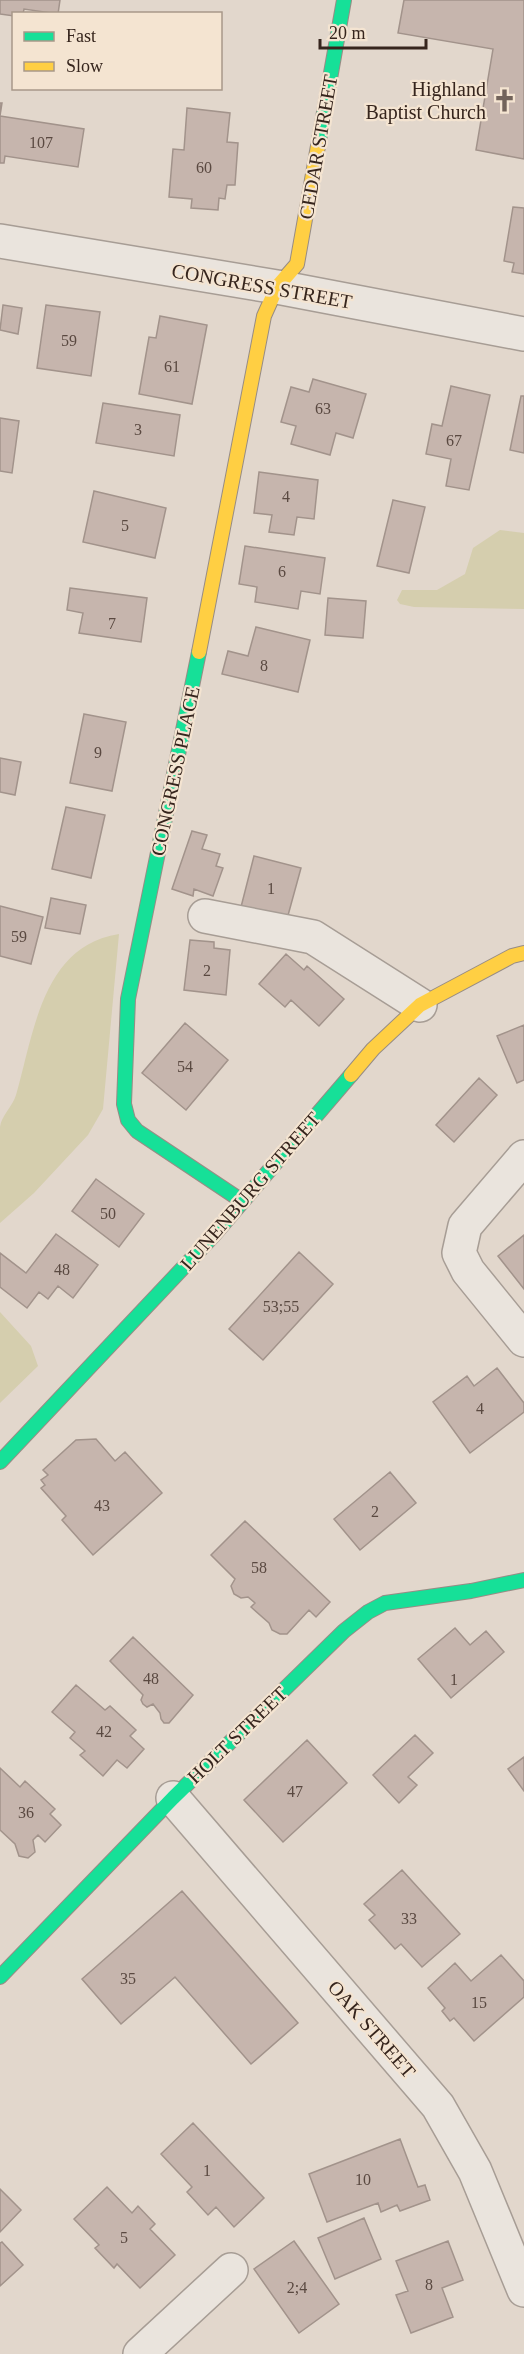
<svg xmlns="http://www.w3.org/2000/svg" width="524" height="2354" font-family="'Times New Roman',serif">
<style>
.green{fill:#d5ceae}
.building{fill:#c6b5ad;stroke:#a2938b;stroke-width:1.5}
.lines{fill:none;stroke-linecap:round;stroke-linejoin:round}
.street-casing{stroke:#a79d95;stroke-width:36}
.fast-casing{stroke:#978c85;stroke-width:16}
.slow-casing{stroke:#978c85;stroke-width:16}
.street{stroke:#eae4dd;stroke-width:33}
.fast{stroke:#16e098;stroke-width:14}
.slow{stroke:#ffcf43;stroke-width:14}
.labels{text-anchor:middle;stroke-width:4.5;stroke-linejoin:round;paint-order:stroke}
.number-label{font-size:16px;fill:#5a4941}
.poi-label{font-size:20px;fill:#36251d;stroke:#f4e4d1;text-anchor:end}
.street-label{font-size:20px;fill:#36251d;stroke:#f4e4d1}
</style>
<rect width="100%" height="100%" fill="#e2d7cc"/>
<path class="green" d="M 500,530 L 524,533 L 524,609 L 414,607 L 400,604 L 397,600 L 402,590 L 437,590 L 465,574 L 473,548 Z
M 119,934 L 103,1109 L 88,1135 L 34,1193 L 0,1223 C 0,1192 0,1159 0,1127 C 1,1116 13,1106 16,1095 C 34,1033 42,946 119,934 Z
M 0,1312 L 31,1346 L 38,1366 L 0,1403 Z"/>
<path class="building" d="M 0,0 L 60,0 L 58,14 L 24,9 L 23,14 L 14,14 L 14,16 L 0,14 Z
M 404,0 L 524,0 L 524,159 L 476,150 L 493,49 L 398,33 Z
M 0,103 L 2,103 L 0,116 L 84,129 L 78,167 L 5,156 L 4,163 L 0,163 Z
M 187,108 L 230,113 L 227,142 L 238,143 L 235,185 L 227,185 L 225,199 L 219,198 L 218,210 L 191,208 L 192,199 L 169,197 L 173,149 L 184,150 Z
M 513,207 L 524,208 L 524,274 L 512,272 L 514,263 L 504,261 Z
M 3,305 L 22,308 L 18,334 L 0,330 Z
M 46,305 L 100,312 L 91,376 L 37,368 Z
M 160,316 L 207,325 L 192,404 L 139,394 L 149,337 L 156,338 Z
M 313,379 L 366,394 L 353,438 L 336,433 L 330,455 L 291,444 L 296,426 L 281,422 L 291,387 L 309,392 Z
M 451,386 L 490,395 L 469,490 L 446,486 L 451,459 L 426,454 L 432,424 L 442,426 Z
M 521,396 L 524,396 L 524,453 L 510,450 Z
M 103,403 L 180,415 L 174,456 L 96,443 Z
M 0,418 L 19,421 L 12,473 L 0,471 Z
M 259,472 L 318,480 L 314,519 L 297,517 L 294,535 L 269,532 L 272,515 L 254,513 Z
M 94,491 L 166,508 L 155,558 L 83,542 Z
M 393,500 L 425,507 L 409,573 L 377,566 Z
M 245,546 L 325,558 L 320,594 L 301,591 L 298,609 L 255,602 L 257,587 L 239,584 Z
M 70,588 L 147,598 L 141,642 L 79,633 L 83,613 L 67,610 Z
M 328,598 L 366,601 L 363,638 L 325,635 Z
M 256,627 L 310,640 L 298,692 L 222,674 L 228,651 L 248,656 Z
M 84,714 L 126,722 L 112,791 L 70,783 Z
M 0,758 L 21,762 L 15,795 L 0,792 Z
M 66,807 L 105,815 L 91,878 L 52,869 Z
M 192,831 L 207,835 L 202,849 L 220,854 L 216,866 L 223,868 L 213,896 L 194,889 L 193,896 L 172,889 Z
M 254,856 L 301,868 L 287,919 L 241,907 Z
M 51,898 L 86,905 L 80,934 L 45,928 Z
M 0,906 L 43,917 L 31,964 L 0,956 Z
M 190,940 L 214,942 L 214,948 L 230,950 L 226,995 L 184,990 Z
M 286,954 L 304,970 L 307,966 L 344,999 L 319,1026 L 291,1000 L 285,1007 L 259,984 Z
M 185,1023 L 228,1060 L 186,1110 L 142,1073 Z
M 524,1025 L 524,1080 L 517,1083 L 497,1036 Z
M 479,1078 L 497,1095 L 454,1142 L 436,1125 Z
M 96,1179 L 144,1214 L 119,1247 L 72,1211 Z
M 56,1234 L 98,1265 L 73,1298 L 58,1286 L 48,1299 L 39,1292 L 27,1308 L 0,1287 L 0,1253 L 26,1273 Z
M 524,1235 L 524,1289 L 498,1256 Z
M 299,1252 L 333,1284 L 263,1360 L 229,1329 Z
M 497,1368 L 524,1403 L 524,1412 L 470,1453 L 433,1402 L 467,1376 L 474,1386 Z
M 96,1439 L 115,1461 L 125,1452 L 162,1493 L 93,1555 L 62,1520 L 66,1516 L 41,1488 L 45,1485 L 41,1480 L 48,1475 L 43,1470 L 76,1440 Z
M 390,1472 L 416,1503 L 360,1550 L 334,1519 Z
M 245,1521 L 330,1602 L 316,1617 L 309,1610 L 287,1634 L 280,1634 L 272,1630 L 269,1623 L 251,1607 L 255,1603 L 248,1597 L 241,1598 L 234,1594 L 231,1586 L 235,1579 L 211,1555 Z
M 455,1628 L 470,1645 L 486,1631 L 504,1652 L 451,1698 L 418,1659 Z
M 133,1637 L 193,1695 L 169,1723 L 164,1723 L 161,1719 L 160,1713 L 153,1704 L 147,1707 L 143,1704 L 141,1700 L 143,1695 L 110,1661 Z
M 76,1685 L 105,1710 L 110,1706 L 136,1730 L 130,1736 L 144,1749 L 127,1768 L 117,1760 L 103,1776 L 80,1755 L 85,1751 L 70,1738 L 75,1732 L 52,1712 Z
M 415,1735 L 433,1753 L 408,1777 L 417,1785 L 399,1803 L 373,1775 Z
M 307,1740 L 347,1783 L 283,1842 L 244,1800 Z
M 524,1757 L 524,1791 L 508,1769 Z
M 0,1768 L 20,1787 L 25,1781 L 55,1809 L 50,1814 L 61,1825 L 45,1842 L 38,1835 L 33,1840 L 35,1852 L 28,1858 L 19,1856 L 15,1844 L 0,1830 Z
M 402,1870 L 460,1934 L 422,1967 L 401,1944 L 395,1949 L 369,1920 L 375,1915 L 364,1904 Z
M 182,1891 L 298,2023 L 251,2064 L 175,1977 L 121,2024 L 82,1979 Z
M 501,1955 L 524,1981 L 524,1997 L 474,2041 L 454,2018 L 450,2021 L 442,2011 L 445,2008 L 428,1988 L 455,1963 L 471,1981 Z
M 193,2123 L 264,2198 L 234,2227 L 216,2207 L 208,2215 L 187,2192 L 192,2187 L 161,2154 Z
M 400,2139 L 418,2187 L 425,2185 L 430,2200 L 400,2211 L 397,2205 L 381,2212 L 378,2203 L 327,2222 L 309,2174 Z
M 107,2187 L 132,2213 L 138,2206 L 155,2224 L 150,2229 L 175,2255 L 140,2288 L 117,2264 L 114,2268 L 95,2248 L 99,2245 L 74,2219 Z
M 0,2189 L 21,2210 L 0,2232 Z
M 364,2218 L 381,2259 L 335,2279 L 318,2238 Z
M 294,2241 L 339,2304 L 299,2333 L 254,2269 Z
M 448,2241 L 463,2280 L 442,2288 L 453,2317 L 411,2333 L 396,2295 L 408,2291 L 396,2261 Z
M 2,2242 L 23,2265 L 0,2286 L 0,2243 Z"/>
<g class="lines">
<defs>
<path id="street" d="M 0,241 L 277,287 L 524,334
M 205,916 L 313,937 L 420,1005
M 524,1157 L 465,1226 L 459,1253 L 468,1271 L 524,1340
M 173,1798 L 438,2106 L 475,2171 L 524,2290
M 140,2354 L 231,2270"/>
<path id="fast" d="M 318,146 L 344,0
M 199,652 L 128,999 L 124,1104 L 128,1120 L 137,1131 L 242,1201
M 0,1462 L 213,1236 L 351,1075
M 0,1977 L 173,1798 L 344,1631 L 368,1612 L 385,1603 L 471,1591 L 524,1580"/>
<path id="slow" d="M 199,652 L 264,316 L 277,287 L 297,264 L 318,146
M 351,1075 L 373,1049 L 420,1005 L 512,956 L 524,953"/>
</defs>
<use href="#street" class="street-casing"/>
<use href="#fast" class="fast-casing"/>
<use href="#slow" class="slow-casing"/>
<use href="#street" class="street"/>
<use href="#fast" class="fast"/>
<use href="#slow" class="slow"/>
</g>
<defs>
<symbol id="church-bare" viewBox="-9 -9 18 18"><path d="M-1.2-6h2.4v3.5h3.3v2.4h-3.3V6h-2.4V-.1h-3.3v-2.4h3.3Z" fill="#72635a" stroke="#f4e4d1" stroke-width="2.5" paint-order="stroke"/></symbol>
</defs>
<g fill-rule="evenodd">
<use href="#church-bare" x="488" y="84" width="33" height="33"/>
</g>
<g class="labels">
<g class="number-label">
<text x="41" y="148">107</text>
<text x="204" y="173">60</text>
<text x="69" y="346">59</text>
<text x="172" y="372">61</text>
<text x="323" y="414">63</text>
<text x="138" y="435">3</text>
<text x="454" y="446">67</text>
<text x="286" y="502">4</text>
<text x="125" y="531">5</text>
<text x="282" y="577">6</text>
<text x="112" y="629">7</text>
<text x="264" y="671">8</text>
<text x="98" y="758">9</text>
<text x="271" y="894">1</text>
<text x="19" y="942">59</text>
<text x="207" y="976">2</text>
<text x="185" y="1072">54</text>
<text x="108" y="1219">50</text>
<text x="62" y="1275">48</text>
<text x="281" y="1312">53;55</text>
<text x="480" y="1414">4</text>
<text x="102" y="1511">43</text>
<text x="375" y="1517">2</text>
<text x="259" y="1573">58</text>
<text x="151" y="1684">48</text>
<text x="454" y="1685">1</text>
<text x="104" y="1737">42</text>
<text x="295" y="1797">47</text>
<text x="26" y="1818">36</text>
<text x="409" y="1924">33</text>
<text x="128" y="1984">35</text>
<text x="479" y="2008">15</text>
<text x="207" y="2176">1</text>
<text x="363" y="2185">10</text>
<text x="124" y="2243">5</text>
<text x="429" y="2290">8</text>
<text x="297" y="2293">2;4</text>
</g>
<g class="poi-label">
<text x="486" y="96">Highland<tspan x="486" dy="23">Baptist Church</tspan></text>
</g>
<g class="street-label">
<text transform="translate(318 147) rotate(-80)" y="7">CEDAR STREET</text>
<text transform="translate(262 286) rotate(10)" y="7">CONGRESS STREET</text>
<text transform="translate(175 771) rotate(-78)" y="7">CONGRESS PLACE</text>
<text transform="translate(250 1191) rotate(-49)" y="7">LUNENBURG STREET</text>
<text transform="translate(237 1735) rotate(-44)" y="7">HOLT STREET</text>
<text transform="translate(372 2029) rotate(49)" y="7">OAK STREET</text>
</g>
</g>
<rect x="12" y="12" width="210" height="78" fill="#f4e4d1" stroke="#a89889" stroke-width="1.5"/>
<rect x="24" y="32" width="30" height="9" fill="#16e098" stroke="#a89889" stroke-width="1.5"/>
<text x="66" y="42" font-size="18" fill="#36251d">Fast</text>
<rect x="24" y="62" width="30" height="9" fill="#ffcf43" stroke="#a89889" stroke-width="1.5"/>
<text x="66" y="72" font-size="18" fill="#36251d">Slow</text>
<path d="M320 39v9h106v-9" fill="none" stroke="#36251d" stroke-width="3"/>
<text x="329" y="39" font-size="18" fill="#36251d" stroke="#f4e4d1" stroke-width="4.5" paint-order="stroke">20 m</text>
</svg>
